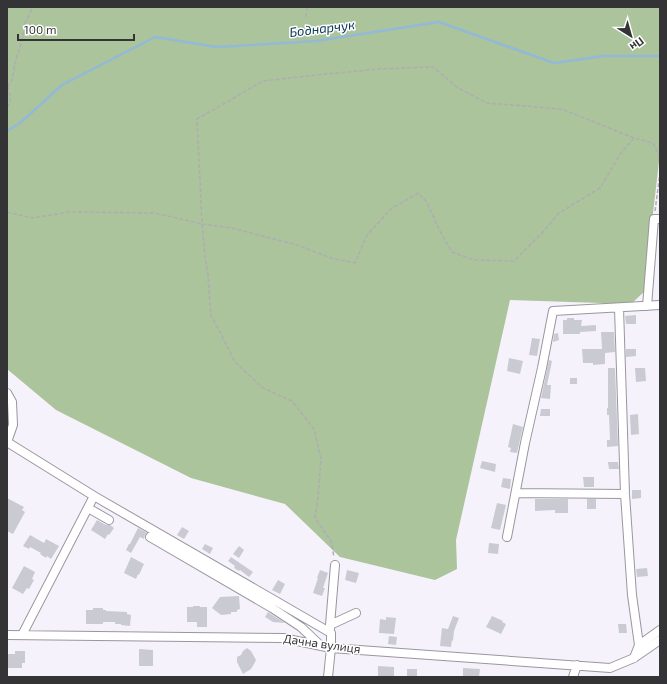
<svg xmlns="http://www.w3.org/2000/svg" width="667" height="684" font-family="'Exo 2',sans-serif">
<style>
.forest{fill:#abc49b}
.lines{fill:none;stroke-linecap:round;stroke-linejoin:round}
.stream{stroke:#92b9d8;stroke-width:2.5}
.building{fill:#cacad3}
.minor-casing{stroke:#9a969e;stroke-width:10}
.path{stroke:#afacb3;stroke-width:1.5;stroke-dasharray:4 2;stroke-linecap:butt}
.minor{stroke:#fff;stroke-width:8}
.labels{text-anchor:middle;stroke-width:3;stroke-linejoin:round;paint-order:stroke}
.street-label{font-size:12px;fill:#343336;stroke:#fff}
.water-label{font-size:13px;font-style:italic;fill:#043554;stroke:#fff}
</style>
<rect width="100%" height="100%" fill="#f6f2fb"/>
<path class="forest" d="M 7,7 L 660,7 L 660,153 L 652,222 L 646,290 L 631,304 L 510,300 L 456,540 L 457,569 L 435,580 L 340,557 L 285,504 L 191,478 L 56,410 L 7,369 Z"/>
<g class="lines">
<path class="stream" d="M 7,131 L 20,123 L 62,85 L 155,37 L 217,47 L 316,41 L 439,22 L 554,63 L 604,56 L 660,56"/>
</g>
<path class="building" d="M 636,315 L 636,324 L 626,324 L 625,316 Z
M 567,318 L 574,318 L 574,320 L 582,320 L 581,326 L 596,325 L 596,331 L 580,332 L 580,334 L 563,334 L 563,320 L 567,320 Z
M 601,332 L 614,332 L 615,352 L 605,353 L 605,364 L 593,365 L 593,363 L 583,363 L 582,349 L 602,349 Z
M 558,333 L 559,340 L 553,342 L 554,334 Z
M 532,338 L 540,339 L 537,356 L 529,355 Z
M 626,349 L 636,349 L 636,356 L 626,357 Z
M 509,358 L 523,361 L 520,374 L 507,371 Z
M 549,360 L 552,361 L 547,385 L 551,385 L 550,399 L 541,398 Z
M 608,368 L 615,368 L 618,446 L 607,447 L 607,440 L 610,440 L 609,415 L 607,415 L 607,408 L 608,408 Z
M 635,368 L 645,368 L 646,381 L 636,382 Z
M 570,378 L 577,378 L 577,384 L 570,384 Z
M 541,409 L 550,409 L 550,416 L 540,416 Z
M 638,414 L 639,434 L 631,435 L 630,415 Z
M 513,424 L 523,427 L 517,453 L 510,452 L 511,448 L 508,447 Z
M 482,461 L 496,464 L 495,472 L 480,468 Z
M 608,462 L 618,462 L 619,469 L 609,469 Z
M 583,477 L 594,477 L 594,487 L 584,487 Z
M 503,478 L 511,479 L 510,489 L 501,487 Z
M 632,490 L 641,490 L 641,498 L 632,499 Z
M 7,498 L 24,507 L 22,510 L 25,512 L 13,534 L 7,531 Z
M 535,499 L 568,499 L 568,513 L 555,513 L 555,510 L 535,511 Z
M 587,499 L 596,499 L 596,509 L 587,509 Z
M 497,503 L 506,505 L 500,530 L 491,528 Z
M 97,520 L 106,525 L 110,525 L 114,528 L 109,535 L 108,534 L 105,539 L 91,530 Z
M 182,527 L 189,531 L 184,539 L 177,535 Z
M 138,528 L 147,533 L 145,535 L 144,539 L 140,537 L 131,553 L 126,550 L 129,544 L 130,544 Z
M 30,535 L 44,543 L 46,539 L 59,546 L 51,559 L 47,556 L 46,558 L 40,554 L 41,553 L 30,547 L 29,549 L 23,546 Z
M 489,543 L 499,544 L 498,554 L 488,553 Z
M 205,544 L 213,548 L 210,554 L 202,549 Z
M 239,546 L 244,550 L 239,558 L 233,554 Z
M 131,557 L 144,564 L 139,575 L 138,574 L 136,579 L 124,573 Z
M 231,557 L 253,572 L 249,577 L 240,570 L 239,571 L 234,568 L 235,566 L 228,561 Z
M 24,566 L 35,572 L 32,579 L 34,580 L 29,589 L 27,588 L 23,594 L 12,588 Z
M 647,568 L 648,576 L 637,577 L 636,569 Z
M 320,570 L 328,573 L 323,588 L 325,588 L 322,596 L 313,593 L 318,578 L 317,578 Z
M 347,570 L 359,573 L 356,583 L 345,580 Z
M 278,580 L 285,584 L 280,594 L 272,590 Z
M 239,596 L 240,609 L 237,610 L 237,612 L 231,612 L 231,614 L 221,615 L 212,608 L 220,597 Z
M 193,606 L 200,606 L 200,607 L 207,607 L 207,627 L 197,627 L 197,622 L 187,622 L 187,607 L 193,607 Z
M 93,608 L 103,608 L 103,610 L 106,610 L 106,611 L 127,612 L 127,614 L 131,615 L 130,626 L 121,625 L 121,624 L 115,624 L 115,622 L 103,622 L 103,624 L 86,624 L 86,610 L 93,610 Z
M 268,612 L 269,613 L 285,623 L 273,622 L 265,617 Z
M 453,616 L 459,618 L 454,631 L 453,641 L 452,640 L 451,647 L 440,646 L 442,628 L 448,629 Z
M 492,616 L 503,621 L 502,622 L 506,624 L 501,634 L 486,627 Z
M 386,617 L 396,618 L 394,634 L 379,633 L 380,619 L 386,620 Z
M 618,624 L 626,624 L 627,633 L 619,633 Z
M 389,636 L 397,637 L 396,645 L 388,644 Z
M 247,648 L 251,651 L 256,660 L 254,664 L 251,669 L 243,674 L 237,662 L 237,657 L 241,655 L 243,651 Z
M 139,649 L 153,650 L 153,666 L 139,666 Z
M 15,651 L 25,651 L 25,663 L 22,663 L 22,668 L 7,668 L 7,654 L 15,654 Z
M 378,666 L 394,667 L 394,677 L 378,677 Z
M 463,668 L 480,669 L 479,677 L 463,677 Z
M 407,669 L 417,669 L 417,677 L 407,677 Z"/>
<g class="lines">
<defs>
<path id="minor" d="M 647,306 L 654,219 L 660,219
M 619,308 L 625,494 L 632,595 L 639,645 L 634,658
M 7,393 L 12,402 L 13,425 L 7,442 L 94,496 L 22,635
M 516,493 L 625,494
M 94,496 L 331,633 L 331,648 L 328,677
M 88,508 L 109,520
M 150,537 L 272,608 L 301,627 L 321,646
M 507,537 L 525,443 L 542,368 L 553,311 L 660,305
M 330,625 L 335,565
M 330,629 L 330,625 L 356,613
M 7,635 L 283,638 L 331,648 L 610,668 L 634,658 L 660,640
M 639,645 L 660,630
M 573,677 L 577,665"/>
</defs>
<use href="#minor" class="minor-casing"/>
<path class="path" d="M 306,17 L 307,7
M 7,86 L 8,86 L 12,80 L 16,59 L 22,41 L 25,23 L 33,7
M 7,107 C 13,102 9,94 8,86
M 634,138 L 562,109 L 487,103 L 458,88 L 433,67 L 380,69 L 326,74 L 263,81 L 197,119 L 202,224 L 232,228 L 297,245 L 331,258 L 355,263 L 367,235 L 391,209 L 418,193 L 426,201 L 440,231 L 452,252 L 474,260 L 514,261 L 542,233 L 559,213 L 600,188 L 621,153 L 634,138 L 653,143 L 660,157
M 655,211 L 660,173
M 7,212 L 32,218 L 69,212 L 155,213 L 202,224 L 205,256 L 208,276 L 211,315 L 235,362 L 263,388 L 292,401 L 314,429 L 321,459 L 318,496 L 315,518 L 331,541 L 334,557"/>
<use href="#minor" class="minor"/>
</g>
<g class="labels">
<g class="street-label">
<text transform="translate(322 644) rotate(8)" y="4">Дачна вулиця</text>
</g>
<g class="water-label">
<text transform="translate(322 28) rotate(-7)" y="5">Боднарчук</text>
</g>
</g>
<rect width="667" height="684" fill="none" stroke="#343336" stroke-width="16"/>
<g transform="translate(631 36) rotate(143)" stroke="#ffffff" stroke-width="3" paint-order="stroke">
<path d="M0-3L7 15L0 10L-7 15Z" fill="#343336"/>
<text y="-6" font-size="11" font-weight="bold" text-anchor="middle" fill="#343336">Пн</text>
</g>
<path d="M18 34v6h116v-6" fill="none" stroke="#343336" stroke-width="2"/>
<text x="24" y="34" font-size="12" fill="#343336" stroke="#ffffff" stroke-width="3" paint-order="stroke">100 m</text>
</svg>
